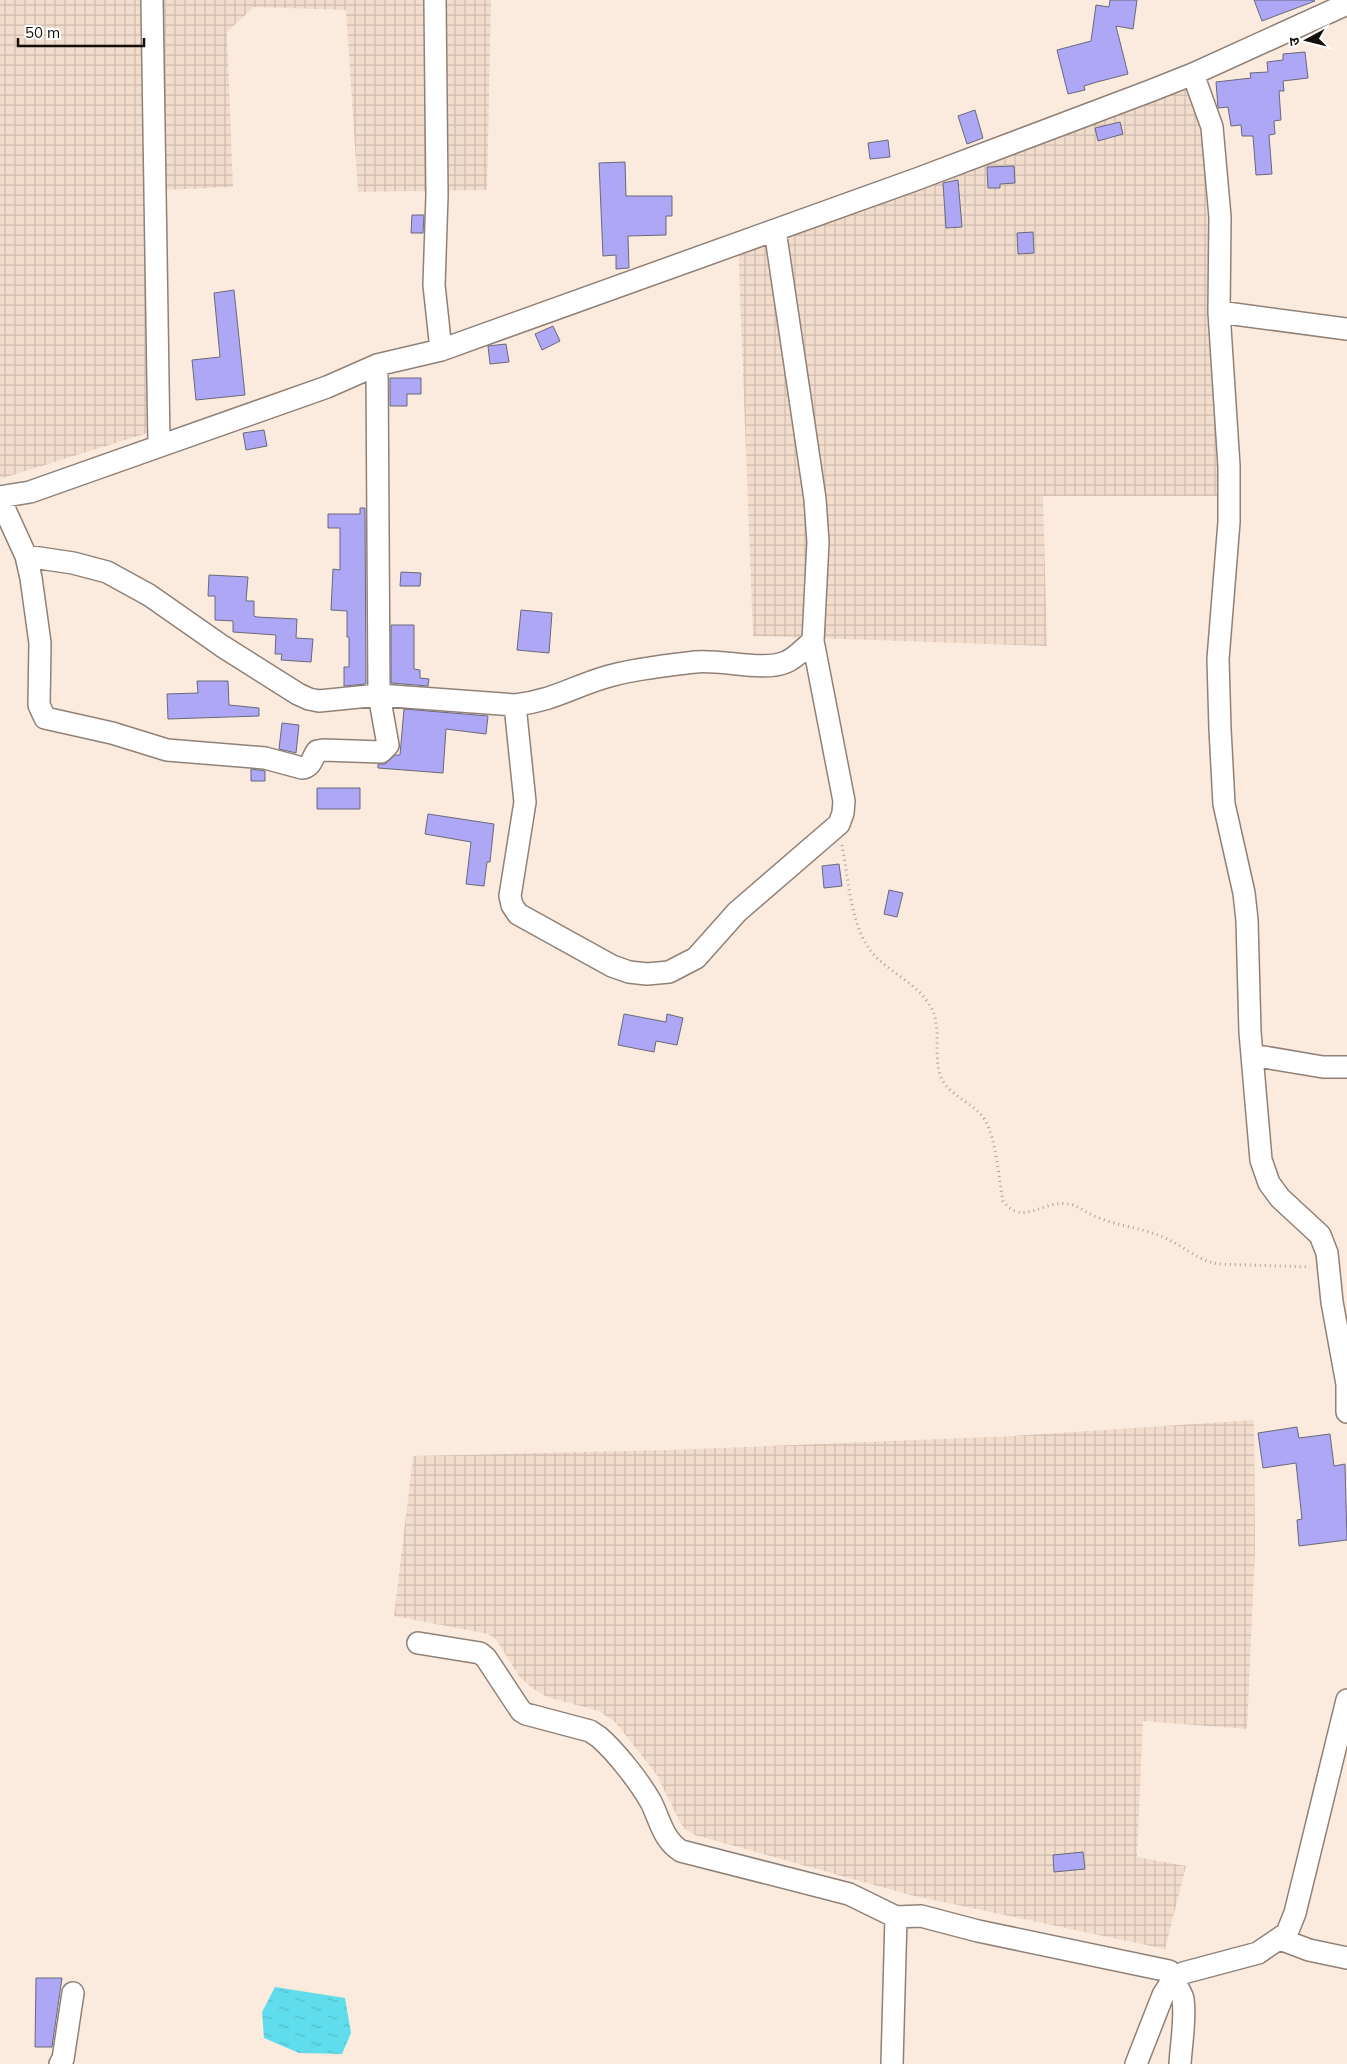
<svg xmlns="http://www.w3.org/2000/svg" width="1347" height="2064" font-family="Mulish,'Noto Sans Devanagari',sans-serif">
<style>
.industrial{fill:url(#industrial-grid)}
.water{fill:url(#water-ripples)}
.building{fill:#ada7f6;stroke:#696978}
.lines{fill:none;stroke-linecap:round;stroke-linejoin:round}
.minor-casing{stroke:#8f8177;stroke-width:24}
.path{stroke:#ada198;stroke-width:3;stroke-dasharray:1 4;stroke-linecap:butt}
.minor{stroke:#fff;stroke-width:21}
</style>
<defs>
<pattern id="industrial-grid" width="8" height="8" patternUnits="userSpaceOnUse" patternTransform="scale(1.25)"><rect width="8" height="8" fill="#f2ddcd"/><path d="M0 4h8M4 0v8" fill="none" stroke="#cfbcaf"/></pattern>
<pattern id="water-ripples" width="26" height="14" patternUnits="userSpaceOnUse" patternTransform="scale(1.25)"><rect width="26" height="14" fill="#60ddec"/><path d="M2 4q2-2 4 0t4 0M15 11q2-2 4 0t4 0" fill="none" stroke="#52bcc9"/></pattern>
</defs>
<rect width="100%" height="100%" fill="#fbebdf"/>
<path class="industrial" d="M 0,0 L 491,0 L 487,190 L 358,192 L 346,10 L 254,7 L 227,32 L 233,187 L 163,190 L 167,427 L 0,479 Z
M 1201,77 L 1220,496 L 1043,496 L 1047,646 L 753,636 L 738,243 Z
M 1254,1420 L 1255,1550 L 1247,1729 L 1143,1721 L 1137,1857 L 1186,1866 L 1165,1949 L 910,1895 L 695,1835 L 685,1829 L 680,1822 L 657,1775 L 616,1723 L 599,1711 L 547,1697 L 532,1688 L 519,1676 L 496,1639 L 488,1634 L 394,1616 L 413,1456 L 669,1450 L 1014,1436 Z"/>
<path class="water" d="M 275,1987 L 345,1998 L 351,2033 L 342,2054 L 299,2053 L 264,2038 L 262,2012 Z"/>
<path class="building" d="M 1110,0 L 1137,0 L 1133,29 L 1116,26 L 1128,74 L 1097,82 L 1084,86 L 1085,90 L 1068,94 L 1057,50 L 1091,41 L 1096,5 L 1109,7 Z
M 1254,0 L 1314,0 L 1315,1 L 1262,21 Z
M 1305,52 L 1308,78 L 1283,81 L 1284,91 L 1279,91 L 1281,120 L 1274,121 L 1275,134 L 1269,135 L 1272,174 L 1256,175 L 1253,136 L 1242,136 L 1241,125 L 1231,126 L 1228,107 L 1218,108 L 1216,82 L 1251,78 L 1250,73 L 1268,72 L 1267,62 L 1283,60 L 1283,54 Z
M 975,110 L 983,138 L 967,144 L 958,116 Z
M 1120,122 L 1123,134 L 1098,141 L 1095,128 Z
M 888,140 L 890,157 L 870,159 L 868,143 Z
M 625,162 L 626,196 L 672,196 L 672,216 L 666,216 L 666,235 L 628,236 L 629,268 L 616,269 L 616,255 L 603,256 L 599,163 Z
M 1014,166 L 1015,183 L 1000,184 L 1000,188 L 988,188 L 987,167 Z
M 958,180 L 962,227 L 946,228 L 943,183 Z
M 412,215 L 424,215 L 423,233 L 411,233 Z
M 1033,232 L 1034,253 L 1018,254 L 1017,233 Z
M 234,290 L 245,395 L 196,400 L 192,360 L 220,357 L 214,293 Z
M 553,326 L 560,341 L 542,350 L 535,334 Z
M 506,344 L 509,362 L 490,364 L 488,346 Z
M 390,378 L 421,378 L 421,394 L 407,394 L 407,406 L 390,406 Z
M 264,430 L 267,446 L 246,450 L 243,433 Z
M 360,508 L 365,508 L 366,684 L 344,686 L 344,667 L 349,667 L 349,637 L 347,637 L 347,611 L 331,610 L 333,569 L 340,570 L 340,528 L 328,528 L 328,514 L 360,514 Z
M 401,572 L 421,573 L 420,586 L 400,586 Z
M 209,575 L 248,577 L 246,601 L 254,601 L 254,616 L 257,617 L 297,619 L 296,638 L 313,639 L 311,662 L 281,660 L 282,654 L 275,654 L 276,635 L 233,632 L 233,621 L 215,620 L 215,596 L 208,596 Z
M 521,610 L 552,613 L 549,653 L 517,650 Z
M 391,625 L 414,625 L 414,669 L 420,670 L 420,678 L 429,679 L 428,686 L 391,683 Z
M 197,681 L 228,681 L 229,705 L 259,708 L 259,716 L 168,719 L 167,694 L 198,693 Z
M 404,709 L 488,716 L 486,734 L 446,729 L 443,773 L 378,768 L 378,764 L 385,764 L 395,755 L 400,755 Z
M 282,723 L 299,725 L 296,753 L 279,749 Z
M 251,769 L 265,771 L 265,781 L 251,781 Z
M 317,788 L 360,788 L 360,809 L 317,809 Z
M 428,814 L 494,824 L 490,862 L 487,862 L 484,886 L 466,884 L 471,842 L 425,834 Z
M 839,864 L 842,886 L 824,888 L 822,866 Z
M 889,890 L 903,893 L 897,917 L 884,914 Z
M 624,1014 L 666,1022 L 667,1014 L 683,1018 L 677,1045 L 656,1041 L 654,1052 L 618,1045 Z
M 1297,1427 L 1299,1438 L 1330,1434 L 1334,1466 L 1345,1464 L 1347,1540 L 1299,1546 L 1297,1520 L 1302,1519 L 1296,1463 L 1263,1468 L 1258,1433 Z
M 1083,1852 L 1085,1869 L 1054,1872 L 1053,1855 Z
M 36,1978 L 62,1978 L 52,2047 L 35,2047 Z"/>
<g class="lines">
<defs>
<path id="minor" d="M 152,0 L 159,445
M 435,0 L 437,195 L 434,285 L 441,350
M 1193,74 L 1212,127 L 1220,217 L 1219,312 L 1229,466 L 1229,522 L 1218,659 L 1220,729 L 1224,804 L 1244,893 L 1247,920 L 1250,1032 L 1261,1160 L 1269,1183 L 1280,1198 L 1320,1235 L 1327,1253 L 1332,1302 L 1347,1384 L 1347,1412
M 1219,312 L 1347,329
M 0,497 L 30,492 L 327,387 L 377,365 L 441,350 L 917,179 L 1150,91 L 1193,74 L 1347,4
M 0,499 L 26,556 L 31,578 L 40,643 L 39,705 L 45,718 L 112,733 L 167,750 L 265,758 L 302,768 C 312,767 312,758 317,751 L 323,750 L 381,752 L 388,745 L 379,695 L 377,365
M 26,556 L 73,563 L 107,572 L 149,595 L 222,646 L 298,694 L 309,699 L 319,701 L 379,695 L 515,705 C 552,701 572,687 606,677 C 631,669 669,665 695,662 C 722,659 763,672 786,662 C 796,658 804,648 813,641
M 515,705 L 525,802 L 510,896 L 512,905 L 518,914 L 612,966 L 629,972 L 647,974 L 669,972 L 696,958 L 737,912 L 839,824 L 843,813 L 844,801 L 813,641 L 818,542 L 815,499 L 775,230
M 1252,1055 L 1323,1067 L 1347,1067
M 418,1643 L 480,1653 L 486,1658 L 521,1711 L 526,1714 L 590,1731 L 599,1737 C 617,1753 639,1781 651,1802 C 660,1820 663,1840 681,1851 L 849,1894 L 896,1917 L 921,1916 L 978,1931 L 1169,1971 C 1172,1984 1180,1987 1183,1999 C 1186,2018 1181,2045 1180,2064
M 1280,1939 L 1309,1950 L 1347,1958
M 60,2064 L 63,2059 L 73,1993
M 892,2064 L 896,1917
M 1136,2064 L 1163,1995 L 1172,1981 L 1183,1973 L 1258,1953 L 1287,1933 L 1295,1913 L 1347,1700"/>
</defs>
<use href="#minor" class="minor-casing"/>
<path class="path" d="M 842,845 C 849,880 850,933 878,959 C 894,974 917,985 929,1004 C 943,1024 933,1052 940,1075 C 948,1097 973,1101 985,1120 C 996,1138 999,1180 1003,1201 C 1024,1229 1045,1196 1073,1205 C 1081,1208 1088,1214 1097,1217 C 1118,1226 1142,1228 1163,1237 C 1182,1245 1197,1260 1218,1264 L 1310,1267"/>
<use href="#minor" class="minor"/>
</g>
<g transform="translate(1307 40) rotate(263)" stroke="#ffffff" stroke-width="4" paint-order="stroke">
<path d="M0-4L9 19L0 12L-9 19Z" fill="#140f0b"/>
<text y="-8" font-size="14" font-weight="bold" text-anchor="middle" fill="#140f0b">उ</text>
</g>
<path d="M18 38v8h126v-8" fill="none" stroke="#140f0b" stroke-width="2.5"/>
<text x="25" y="38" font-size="15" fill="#140f0b" stroke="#ffffff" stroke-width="4" paint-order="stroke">50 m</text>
</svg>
